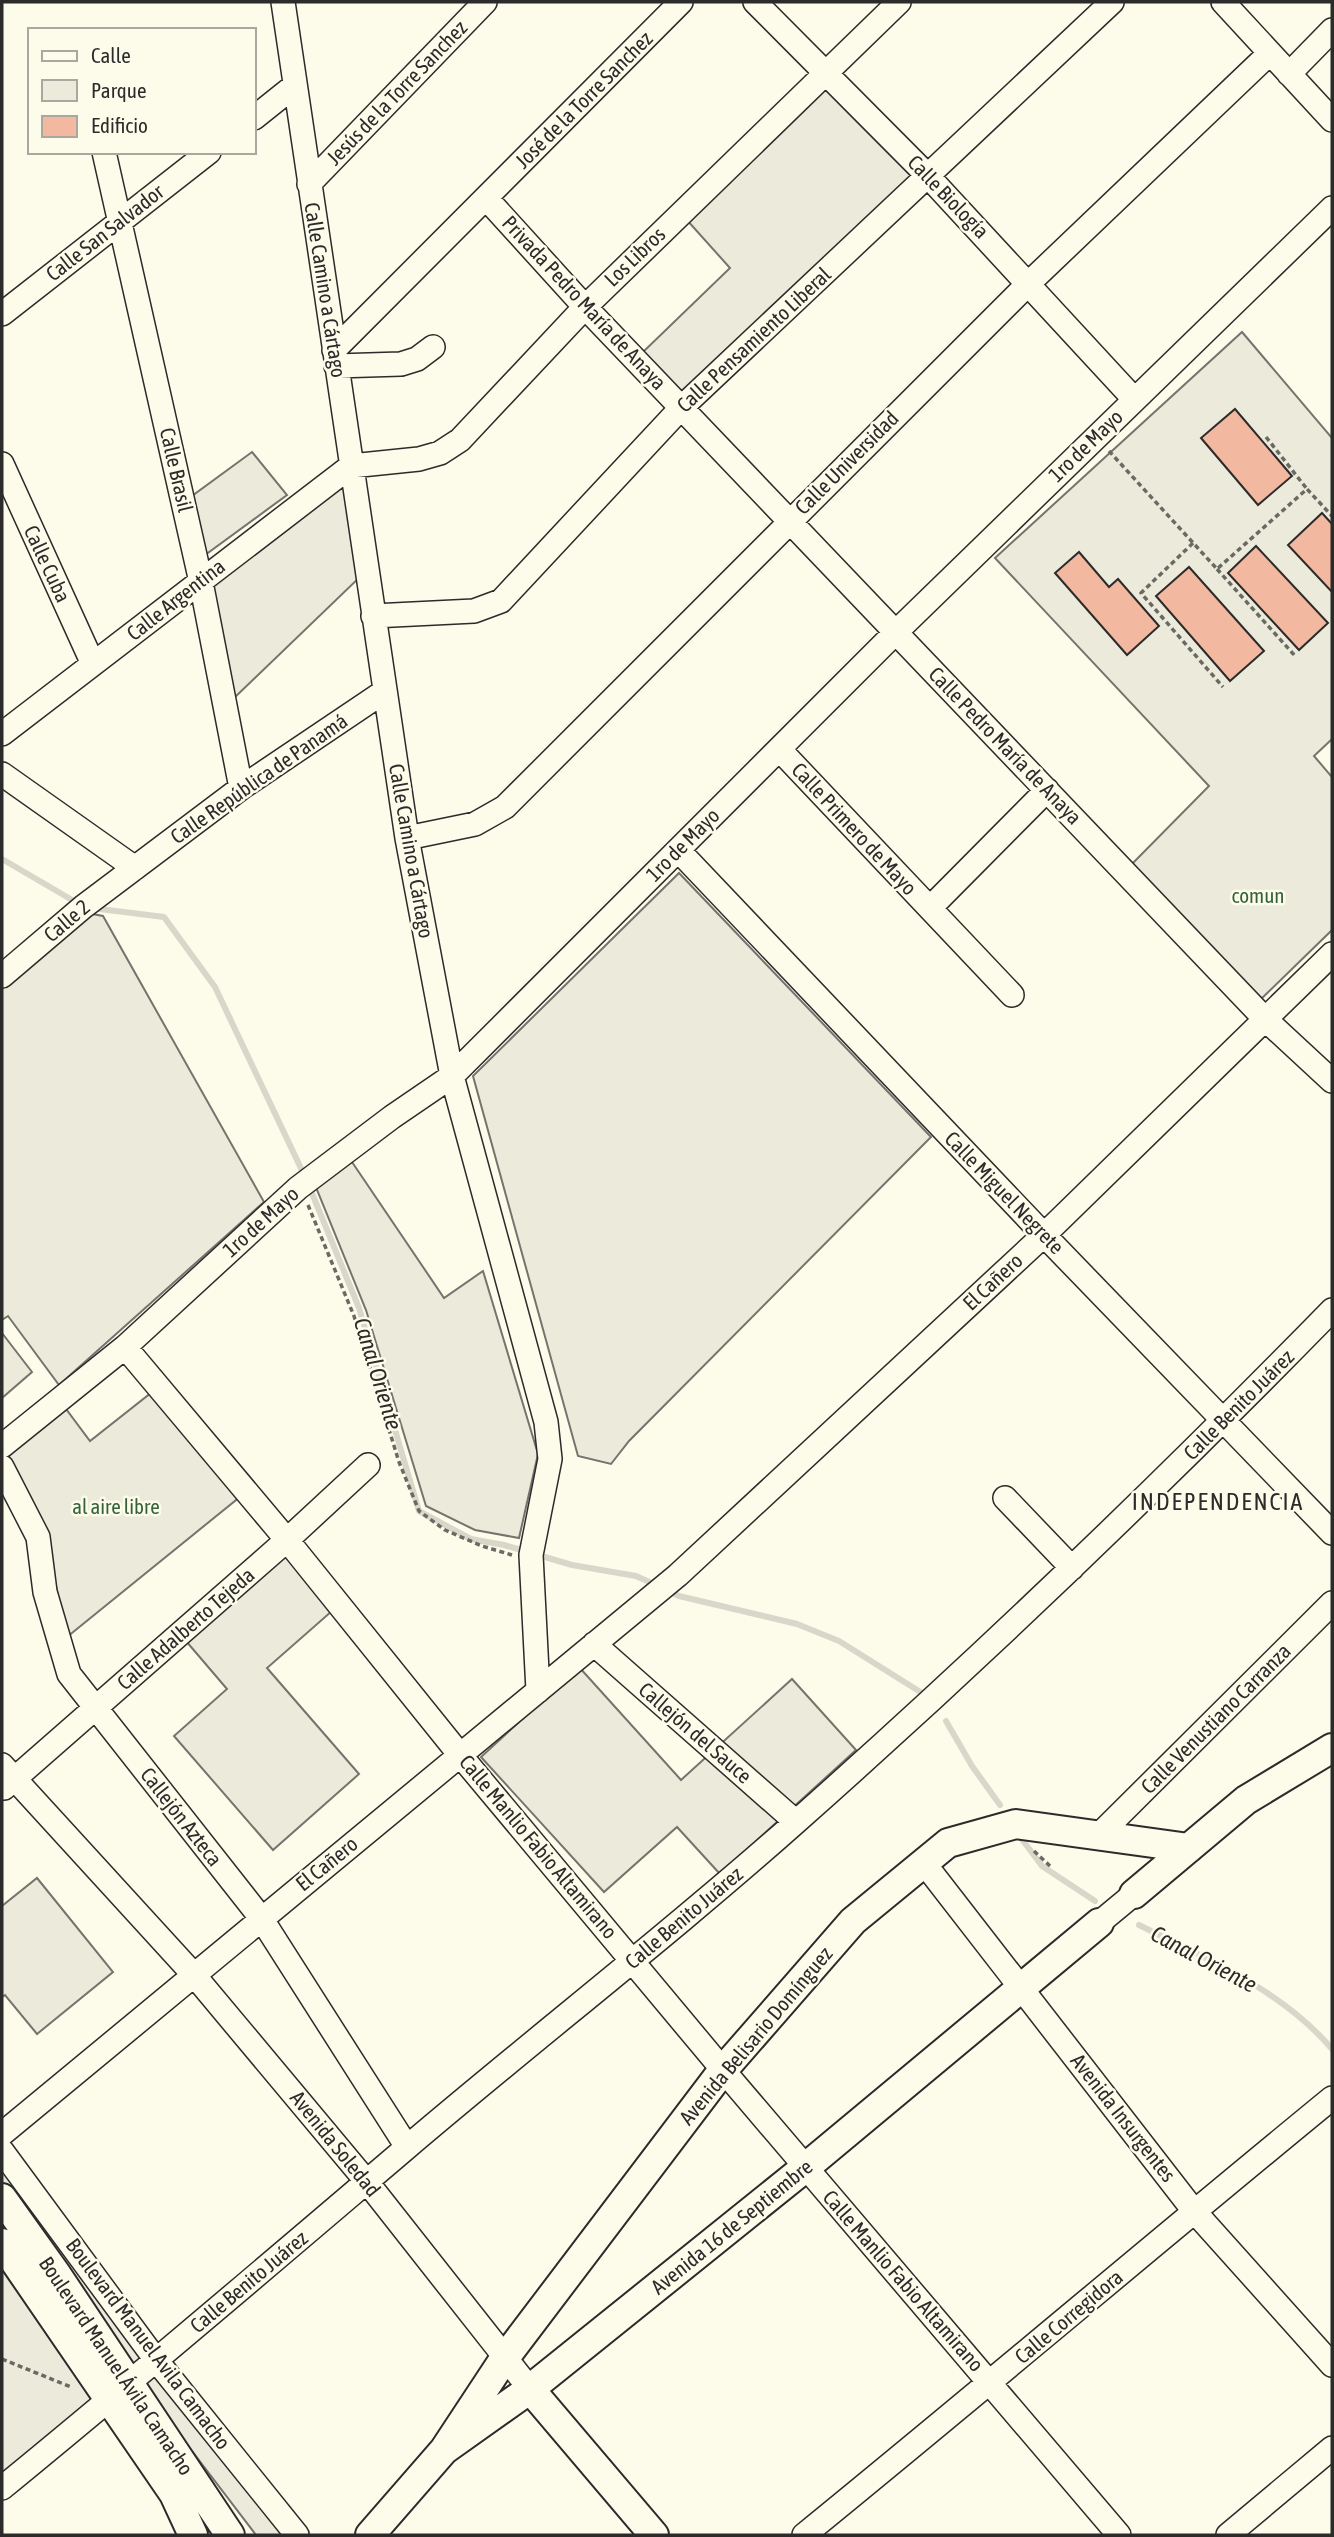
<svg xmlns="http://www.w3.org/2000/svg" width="1334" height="2537" font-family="'Asap Condensed',sans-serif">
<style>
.green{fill:#ecebdb;stroke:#74746e;stroke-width:2}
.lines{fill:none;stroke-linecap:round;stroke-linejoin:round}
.stream{stroke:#d8d7c9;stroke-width:6}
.building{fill:#f2b8a0;stroke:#2b2b2b;stroke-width:2}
.minor-casing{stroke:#2b2b2b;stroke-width:26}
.major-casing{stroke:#2b2b2b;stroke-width:32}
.path{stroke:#6a6964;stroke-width:3.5;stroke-dasharray:5 3.5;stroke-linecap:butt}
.minor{stroke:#fdfbea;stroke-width:23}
.major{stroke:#fdfbea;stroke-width:28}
.labels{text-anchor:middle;stroke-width:5;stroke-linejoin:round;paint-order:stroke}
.street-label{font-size:21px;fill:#2b2b2b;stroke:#fdfbea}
.park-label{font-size:21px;fill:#34623c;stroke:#fdfbea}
.water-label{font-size:23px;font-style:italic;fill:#2b2b2b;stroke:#fdfbea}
.quarter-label{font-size:24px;letter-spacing:2px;fill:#2b2b2b;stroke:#fdfbea}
</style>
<rect width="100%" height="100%" fill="#fdfbea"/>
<path class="green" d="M 822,86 L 918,175 L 681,394 L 643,352 L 730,268 L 686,219 Z
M 1242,332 L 1332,438 L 1332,739 L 1314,756 L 1332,777 L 1332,930 L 1258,1002 L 1128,868 L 1209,786 L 995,558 Z
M 252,452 L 287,495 L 205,555 L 192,496 Z
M 347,478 L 361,576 L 232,700 L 207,584 Z
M 679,873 L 931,1137 L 629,1441 L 611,1464 L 578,1456 L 473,1076 Z
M 65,909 L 103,916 L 264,1202 L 59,1385 L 8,1316 L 2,1320 L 2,965 Z
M 352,1162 L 444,1298 L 483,1271 L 538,1454 L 519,1538 L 475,1530 L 426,1506 L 366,1310 L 315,1185 Z
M 2,1333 L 32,1372 L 2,1398 Z
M 156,1389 L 241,1496 L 67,1637 L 44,1531 L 2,1454 L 63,1405 L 90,1441 Z
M 284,1555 L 332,1611 L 267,1668 L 359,1774 L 273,1850 L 174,1736 L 227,1689 L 186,1641 Z
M 579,1667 L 681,1780 L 792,1679 L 856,1750 L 720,1874 L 677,1827 L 604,1892 L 481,1757 Z
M 37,1878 L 113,1972 L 37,2034 L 5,1995 L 2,1997 L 2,1906 Z
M 2,2156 L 154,2360 L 134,2376 L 2,2191 Z
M 2,2258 L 103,2399 L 2,2484 Z
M 156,2362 L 303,2535 L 256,2535 L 137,2379 Z"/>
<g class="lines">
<path class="stream" d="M 2,859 L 79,904
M 92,908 L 164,917 L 215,987 L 307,1181 L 359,1308 L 419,1511 L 471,1539 L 504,1545 L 572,1565 L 636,1576 L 656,1585
M 666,1590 L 679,1596 L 797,1624 L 839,1641 L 922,1693
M 946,1721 L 972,1766 L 1000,1805
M 1018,1834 L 1042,1866 L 1095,1901
M 1139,1925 C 1207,1959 1282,1990 1332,2049"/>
</g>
<path class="building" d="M 1235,409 L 1292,476 L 1258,505 L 1201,438 Z
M 1322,513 L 1332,524 L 1332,592 L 1288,545 Z
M 1256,546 L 1328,623 L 1299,650 L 1228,573 Z
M 1079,552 L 1109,587 L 1118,579 L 1159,626 L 1127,655 L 1055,573 Z
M 1189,567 L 1264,651 L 1230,681 L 1156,596 Z"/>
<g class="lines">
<defs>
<path id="minor" d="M 283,2 L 407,838 L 452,1076 L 546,1422 L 550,1459 L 531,1555 L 538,1691
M 755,2 L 927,175 L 1134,399
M 1223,2 L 1332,120
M 1289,74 L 1332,30
M 254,118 L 294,86
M 104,152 L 201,582 L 241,788
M 309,184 L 485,2
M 486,198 L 585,307 L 1265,1019 L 1332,1081
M 2,314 L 209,152
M 334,350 L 681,2
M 336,366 L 401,364 L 417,359 L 433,347
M 2,464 L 93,664
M 373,616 L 474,611 L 501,601 L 681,408 L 1112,2
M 2,734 L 351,466 L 419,459 L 440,453 L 460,440 L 585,307 L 899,2
M 779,749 L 1012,995
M 2,774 L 135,868
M 407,838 L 475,824 L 505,807 L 1029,283 L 1270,53
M 678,850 L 1044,1235 L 1332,1533
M 930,908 L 1047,790
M 2,976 L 83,907 L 241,788 L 385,691
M 125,1347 L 287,1540 L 460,1755 L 723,2070 L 1119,2535
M 2,1446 L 125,1347 L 298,1188 L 392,1117 L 452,1076 L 896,632 L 1332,208
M 2,1467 L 38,1537 L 45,1592 L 69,1674 L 261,1918 L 407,2147
M 1005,1498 L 1072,1568
M 594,1644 L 796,1822
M 2,1765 L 194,1975 L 367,2182 L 530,2389
M 4,1788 L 287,1540 L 368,1465
M 1099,1835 L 1332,1603
M 924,1863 L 1194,2211 L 1332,2365
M 1099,1923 L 1134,1894
M 2,2134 L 678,1575 L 1044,1235 L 1332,954
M 2,2151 L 156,2360 L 297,2535
M 2,2488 C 138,2377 271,2263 405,2149 C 534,2039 669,1935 796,1822 C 981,1658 1159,1487 1332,1310
M 804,2535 C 981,2391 1155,2243 1332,2098
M 1228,2535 L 1332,2448"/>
<path id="major" d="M 1134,1894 L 1246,1800 L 1332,1748
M 2,2198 L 57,2275 L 230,2535
M 2,2243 L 174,2494 L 193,2535
M 530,2389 L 654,2535
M 444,2450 L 504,2359 L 723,2070 L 853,1921 L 948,1843 L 1016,1824 L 1189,1848
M 370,2535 L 444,2450 L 530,2389 L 806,2167 L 1099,1923"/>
</defs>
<use href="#minor" class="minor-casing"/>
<use href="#major" class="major-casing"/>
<path class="path" d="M 1266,437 L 1307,489
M 1109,451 L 1217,569 L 1307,489 L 1332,516
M 1193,543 L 1141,593 L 1223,687
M 1217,569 L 1296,657
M 308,1205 L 354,1316 L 399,1462 L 419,1511 L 445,1530 L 482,1546 L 512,1555
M 1034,1851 L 1050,1866
M 2,2359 L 71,2387"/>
<use href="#minor" class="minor"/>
<use href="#major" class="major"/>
</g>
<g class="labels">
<g class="street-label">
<text transform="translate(397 93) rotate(-46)" y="7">Jesús de la Torre Sanchez</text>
<text transform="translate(584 100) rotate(-45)" y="7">José de la Torre Sanchez</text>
<text transform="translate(948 197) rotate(46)" y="7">Calle Biología</text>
<text transform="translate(105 233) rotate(-38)" y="7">Calle San Salvador</text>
<text transform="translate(635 257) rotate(-44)" y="7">Los Libros</text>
<text transform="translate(325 290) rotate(81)" y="7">Calle Camino a Cártago</text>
<text transform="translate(584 303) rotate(47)" y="7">Privada Pedro María de Anaya</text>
<text transform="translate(754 340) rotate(-43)" y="7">Calle Pensamiento Liberal</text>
<text transform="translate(1086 446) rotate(-44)" y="7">1ro de Mayo</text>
<text transform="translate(847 463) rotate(-45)" y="7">Calle Universidad</text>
<text transform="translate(176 470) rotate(77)" y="7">Calle Brasil</text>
<text transform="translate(47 564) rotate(65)" y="7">Calle Cuba</text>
<text transform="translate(176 600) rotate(-38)" y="7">Calle Argentina</text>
<text transform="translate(1005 746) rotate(46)" y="7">Calle Pedro María de Anaya</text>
<text transform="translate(259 779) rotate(-35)" y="7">Calle República de Panamá</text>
<text transform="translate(854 829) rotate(47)" y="7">Calle Primero de Mayo</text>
<text transform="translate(683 845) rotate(-45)" y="7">1ro de Mayo</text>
<text transform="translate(411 851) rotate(80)" y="7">Calle Camino a Cártago</text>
<text transform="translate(67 921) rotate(-40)" y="7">Calle 2</text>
<text transform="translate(1004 1193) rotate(46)" y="7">Calle Miguel Negrete</text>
<text transform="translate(261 1222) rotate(-42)" y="7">1ro de Mayo</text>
<text transform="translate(993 1282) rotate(-43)" y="7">El Cañero</text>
<text transform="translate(1239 1405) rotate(-45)" y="7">Calle Benito Juárez</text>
<text transform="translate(186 1629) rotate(-41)" y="7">Calle Adalberto Tejeda</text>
<text transform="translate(1216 1719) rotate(-45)" y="7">Calle Venustiano Carranza</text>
<text transform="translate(695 1733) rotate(41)" y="7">Callejón del Sauce</text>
<text transform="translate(181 1817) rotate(52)" y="7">Callejón Azteca</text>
<text transform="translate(538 1847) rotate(50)" y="7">Calle Manlio Fabio Altamirano</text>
<text transform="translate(327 1864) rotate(-39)" y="7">El Cañero</text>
<text transform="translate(684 1918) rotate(-40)" y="7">Calle Benito Juárez</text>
<text transform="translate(756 2036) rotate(-50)" y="7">Avenida Belisario Domínguez</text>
<text transform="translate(1123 2118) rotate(52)" y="7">Avenida Insurgentes</text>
<text transform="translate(335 2144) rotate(51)" y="7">Avenida Soledad</text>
<text transform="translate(732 2227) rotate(-39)" y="7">Avenida 16 de Septiembre</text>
<text transform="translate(903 2281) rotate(49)" y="7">Calle Manlio Fabio Altamirano</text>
<text transform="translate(249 2282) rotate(-40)" y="7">Calle Benito Juárez</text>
<text transform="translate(1069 2317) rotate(-40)" y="7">Calle Corregidora</text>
<text transform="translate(148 2344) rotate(53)" y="7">Boulevard Manuel Avila Camacho</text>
<text transform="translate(116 2366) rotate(56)" y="7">Boulevard Manuel Ávila Camacho</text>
</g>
<g class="park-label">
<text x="1258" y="903">comun</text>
<text x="116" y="1514">al aire libre</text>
</g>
<g class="water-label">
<text transform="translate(378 1374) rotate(73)" y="8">Canal Oriente</text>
<text transform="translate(1204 1959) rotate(28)" y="8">Canal Oriente</text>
</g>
<g class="quarter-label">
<text x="1218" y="1510">INDEPENDENCIA</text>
</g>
</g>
<rect width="1334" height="2537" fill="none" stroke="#2b2b2b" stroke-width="7"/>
<rect x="28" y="28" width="228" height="126" fill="#fdfbea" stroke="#a9a89e" stroke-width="2"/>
<rect x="42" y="51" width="35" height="10" fill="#fdfbea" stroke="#a9a89e" stroke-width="2"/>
<text x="91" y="63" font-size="21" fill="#2b2b2b">Calle</text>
<rect x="42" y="80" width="35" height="21" fill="#ecebdb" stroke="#a9a89e" stroke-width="2"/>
<text x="91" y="98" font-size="21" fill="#2b2b2b">Parque</text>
<rect x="42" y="116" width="35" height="21" fill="#f2b8a0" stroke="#a9a89e" stroke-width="2"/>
<text x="91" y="133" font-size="21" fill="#2b2b2b">Edificio</text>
</svg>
